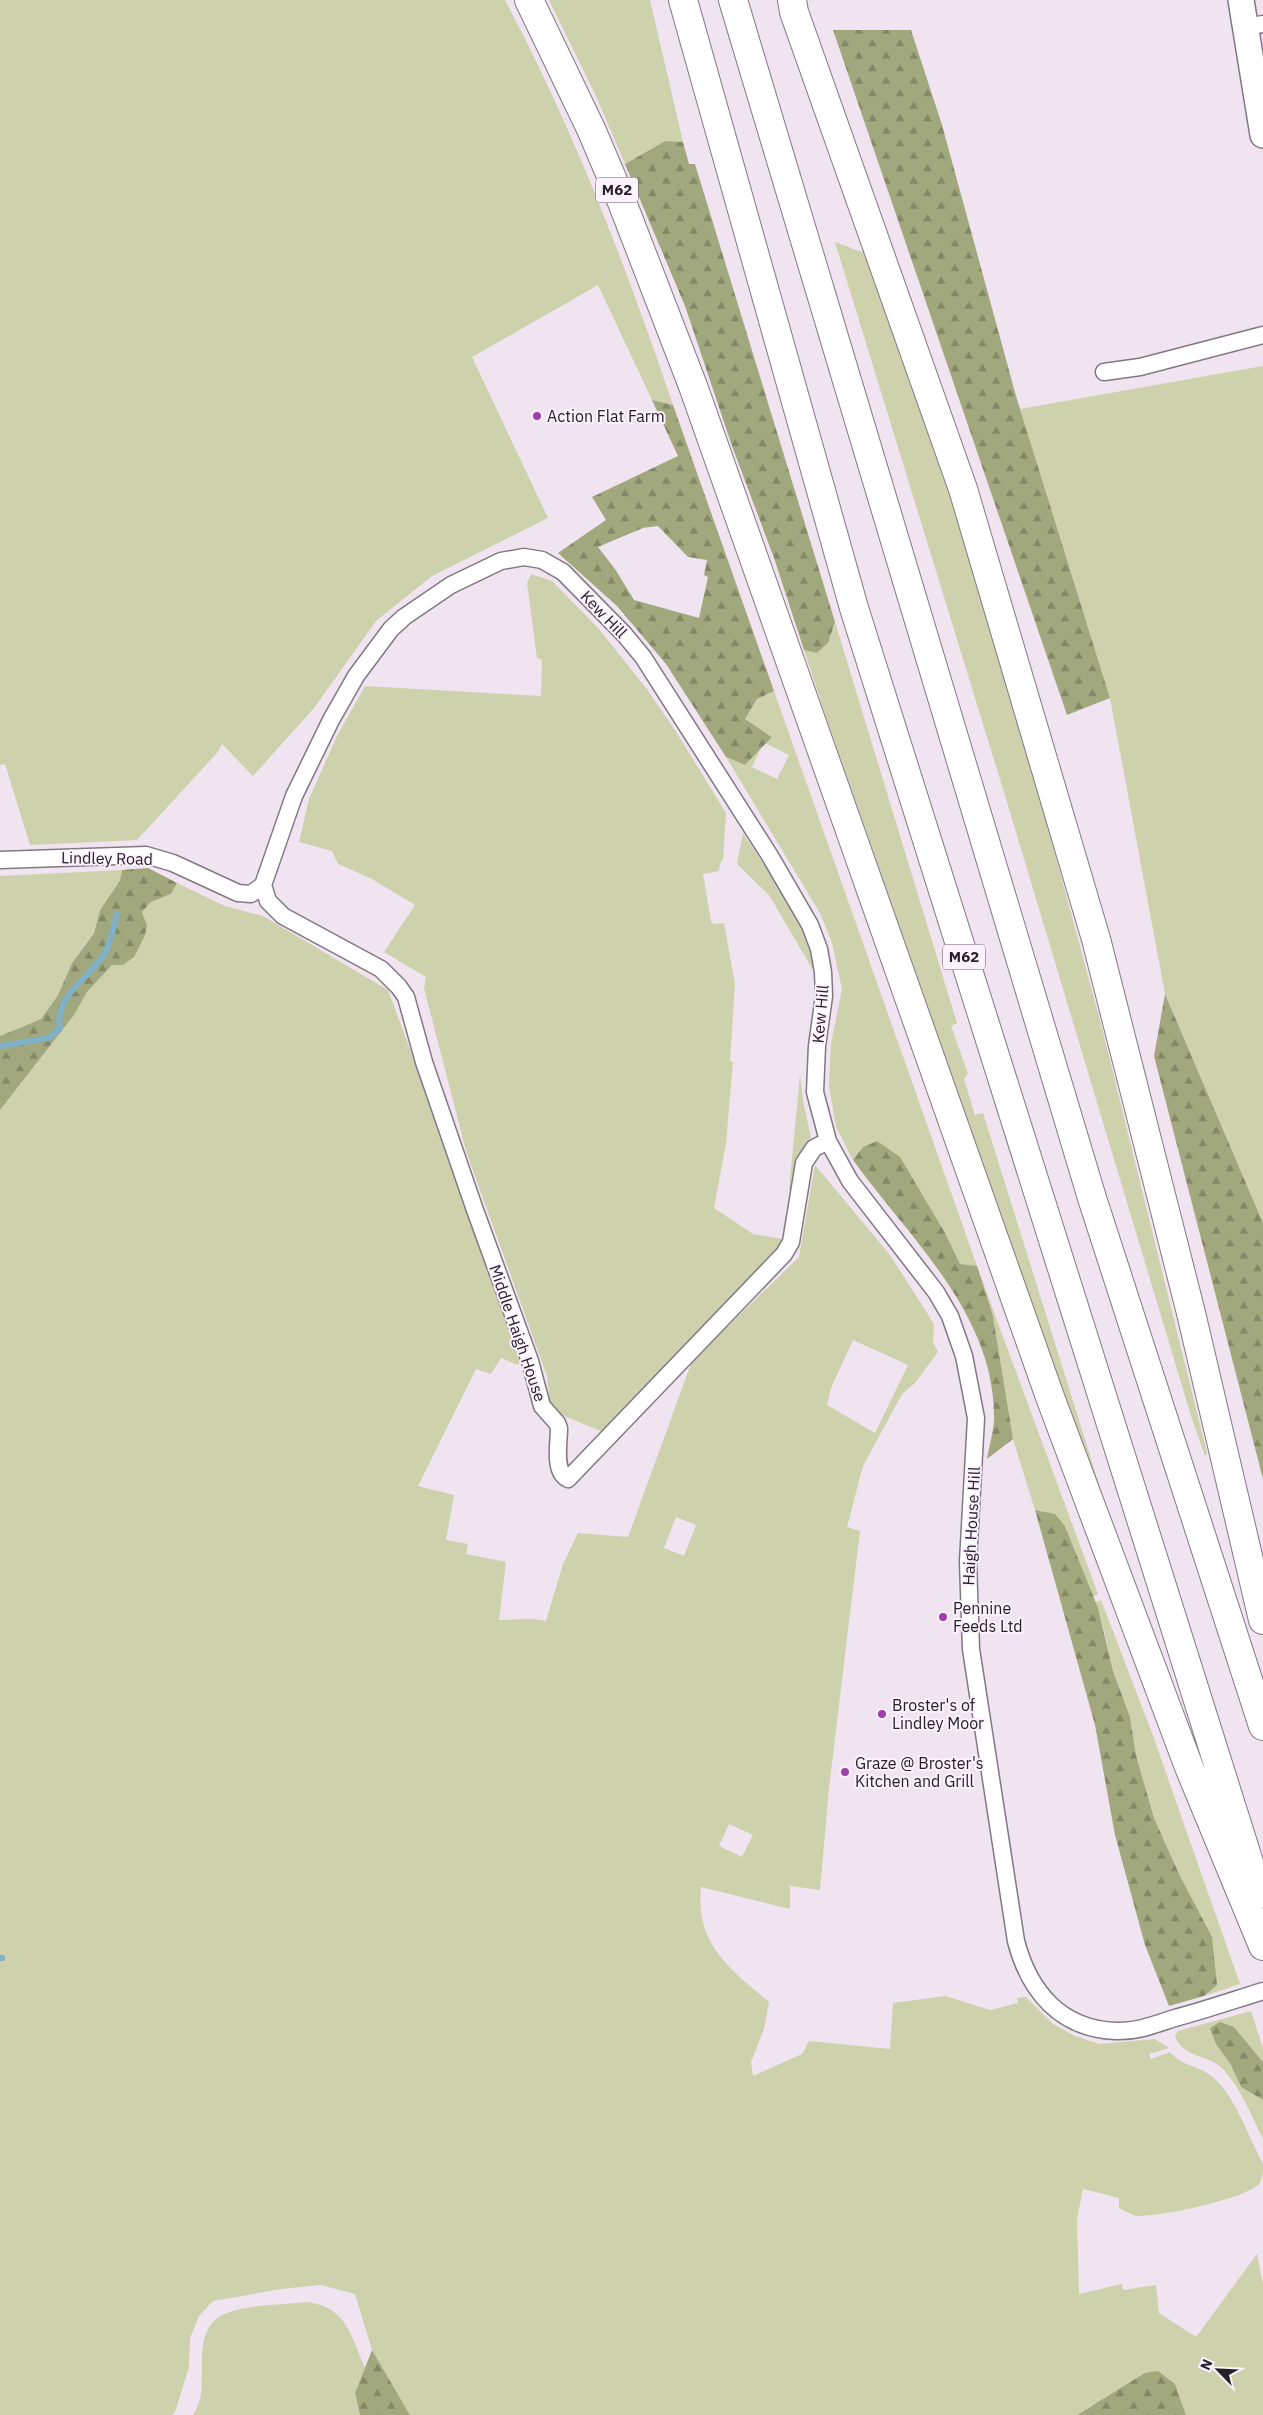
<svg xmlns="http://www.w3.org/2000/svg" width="1263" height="2415" font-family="'IBM Plex Sans',sans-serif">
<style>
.green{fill:#cdd2ac;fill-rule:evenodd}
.forest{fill:url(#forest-firs);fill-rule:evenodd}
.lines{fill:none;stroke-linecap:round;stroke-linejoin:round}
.stream{stroke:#81b1c5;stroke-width:6}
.minor-casing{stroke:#827883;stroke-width:19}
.primary-casing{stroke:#827883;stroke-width:28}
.motorway-casing{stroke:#827883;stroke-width:30}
.minor{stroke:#fff;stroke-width:16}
.primary{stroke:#fff;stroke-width:25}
.motorway{stroke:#fff;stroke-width:28}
.poi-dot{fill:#a03fa7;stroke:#fcf1fe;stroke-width:2}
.labels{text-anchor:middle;stroke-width:4;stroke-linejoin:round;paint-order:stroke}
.shield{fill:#fcf1fe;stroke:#665f67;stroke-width:1}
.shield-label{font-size:15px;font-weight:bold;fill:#252126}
.poi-label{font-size:16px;fill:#252126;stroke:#fcf1fe;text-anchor:start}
.street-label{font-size:16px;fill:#252126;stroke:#fcf1fe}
</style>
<defs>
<pattern id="forest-firs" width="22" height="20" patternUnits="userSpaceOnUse" patternTransform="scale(1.25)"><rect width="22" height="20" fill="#a2a87e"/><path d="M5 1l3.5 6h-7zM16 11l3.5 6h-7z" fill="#848867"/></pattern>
</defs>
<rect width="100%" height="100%" fill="#efe4f0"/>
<path class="green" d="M 0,0 L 505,0 C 574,130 626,266 673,405 L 652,400 L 598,285 L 472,357 L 548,518 L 432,576 L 376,621 L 314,708 L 253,776 L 222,744 L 217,753 L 137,840 L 30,845 L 5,764 L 0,765 Z
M 549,0 L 650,0 L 683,142 L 665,141 L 625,164 L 596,96 Z
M 856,203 L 968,549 L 1036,783 L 1102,1028 L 1207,1453 L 1205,1456 L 1191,1416 L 1006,799 L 835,242 L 862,252 L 864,245 L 848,207 Z
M 1263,366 L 1263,1223 L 1165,994 L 1110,698 L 1020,409 Z
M 531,574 L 552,581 L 599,629 L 646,688 L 675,730 L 726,813 L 723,859 L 720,864 L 719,871 L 703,874 L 711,922 L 714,924 L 724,923 L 735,984 L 730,1061 L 733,1062 L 726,1143 L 714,1208 L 753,1234 L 783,1239 L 777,1253 L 603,1432 L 559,1414 L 550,1403 L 547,1376 L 466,1151 L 424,988 L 426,977 L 384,952 L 415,905 L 372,879 L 338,864 L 332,851 L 299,842 L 309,799 L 337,736 L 365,686 L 541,696 L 542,660 L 537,658 L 527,583 Z
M 835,622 L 957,1023 L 951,1026 L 968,1074 L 964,1079 L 975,1115 L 983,1113 L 1118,1545 L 1076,1440 L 1000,1214 L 945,1063 L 932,1019 L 826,717 L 804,650 L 817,653 L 828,643 Z
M 774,691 L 977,1266 L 1098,1594 L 1093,1597 L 1065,1526 L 1055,1515 L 1035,1510 L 1013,1439 L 993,1316 L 960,1265 L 945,1233 L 923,1199 L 863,1147 L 853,1160 L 836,1127 L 829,1086 L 831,1043 L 842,989 L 832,943 L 820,913 L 726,757 L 745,765 L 761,748 L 752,767 L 777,779 L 789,755 L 765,743 L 772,737 L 745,719 L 757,699 Z
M 743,833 C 765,867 813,931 813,970 L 769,895 L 737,864 Z
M 122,870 L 121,881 L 100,910 L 94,932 L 72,963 L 58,995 L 41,1019 L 0,1036 L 0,876 Z
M 177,883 L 225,906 L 263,916 L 388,990 L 523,1354 L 518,1365 L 501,1358 L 491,1374 L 476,1369 L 418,1486 L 454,1495 L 446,1540 L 468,1544 L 466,1554 L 506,1562 L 499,1620 C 515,1620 530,1617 546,1621 L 563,1564 L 578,1533 L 628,1537 L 692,1361 L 799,1257 L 815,1165 L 890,1255 L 934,1324 L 933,1342 L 938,1352 L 915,1383 L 902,1394 L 863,1466 L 847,1527 L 860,1531 L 829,1788 L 820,1890 L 790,1886 L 790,1909 L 701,1887 C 695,1944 730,1969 769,2002 L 764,2029 L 751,2062 L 753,2076 L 802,2054 L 809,2041 L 890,2049 L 893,2003 L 945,1996 L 990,2010 L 1018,2003 L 1017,1998 L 1026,1997 L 1053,2024 L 1075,2036 L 1099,2044 L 1155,2039 L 1169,2048 L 1149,2054 L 1151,2059 L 1170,2052 C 1181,2066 1197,2065 1210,2075 C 1234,2092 1249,2138 1263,2164 C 1263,2170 1263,2178 1260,2183 C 1247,2199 1158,2217 1137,2216 C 1131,2215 1124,2210 1119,2208 L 1119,2198 L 1083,2189 L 1077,2219 L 1079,2294 L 1122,2284 L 1123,2290 L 1156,2285 L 1159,2313 L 1196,2337 L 1257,2254 L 1263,2284 L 1263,2415 L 1186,2415 L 1175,2384 L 1092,2405 L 1077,2415 L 410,2415 L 372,2350 L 355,2294 L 321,2285 L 281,2289 L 213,2301 L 199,2316 L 190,2338 L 189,2367 L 175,2412 L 172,2415 L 0,2415 L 0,1110 L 74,1015 L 87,992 L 112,965 L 123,965 L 147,925 L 142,912 L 151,902 L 171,894 ZM 853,1340 L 908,1365 L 875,1433 L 827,1405 L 831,1388 ZM 676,1517 L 696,1525 L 684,1556 L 664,1548 ZM 729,1824 L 753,1835 L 742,1857 L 719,1846 Z
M 800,1075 L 803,1101 L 811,1137 L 799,1157 L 795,1190 L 789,1189 Z
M 1101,1600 L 1152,1733 L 1240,1984 L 1204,1996 L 1217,1985 L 1180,1876 L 1154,1818 L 1136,1755 L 1130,1717 L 1113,1671 L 1104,1630 L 1095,1602 Z
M 1251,2011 L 1263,2048 L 1263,2062 L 1234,2027 L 1216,2044 L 1231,2065 L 1241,2087 L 1263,2100 L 1263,2139 C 1251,2115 1241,2088 1222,2068 C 1209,2055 1181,2057 1175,2036 L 1178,2031 Z
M 308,2302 C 347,2308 351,2336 365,2368 L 355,2393 L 360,2415 L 193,2415 C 204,2397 201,2388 202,2367 C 202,2352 202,2332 215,2320 C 232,2304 284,2305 308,2302 Z"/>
<path class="forest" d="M 833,30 L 911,30 L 942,125 L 1016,396 L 1110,698 L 1067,715 Z
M 665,141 L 683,142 L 689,164 L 695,164 L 835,622 L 828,643 L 817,653 L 804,650 L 774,558 L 732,446 L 685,306 L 625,164 Z
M 652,400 L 673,405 L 774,691 L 757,699 L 745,719 L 772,737 L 745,765 L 726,757 L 666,664 L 617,606 L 558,553 L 606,520 L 592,497 L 678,456 ZM 658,526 L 688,557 L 707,560 L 704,575 L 708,577 L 699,618 L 634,600 L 615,569 L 598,547 L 643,528 Z
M 148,868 L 177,883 L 171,894 L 151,902 L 142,912 L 147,925 L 145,935 L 134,957 L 123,965 L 112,965 L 87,992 L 74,1015 L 0,1110 L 0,1036 L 41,1019 L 58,995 L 72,963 L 94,933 L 100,910 L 120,881 L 122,870 Z
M 1165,994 L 1263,1223 L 1263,1479 L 1154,1056 Z
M 877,1141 L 900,1157 L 945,1233 L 960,1264 L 977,1266 L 993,1316 L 1013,1439 L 987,1459 C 989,1446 994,1431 994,1418 C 995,1314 909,1238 853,1160 L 863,1147 Z
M 1035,1510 L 1055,1514 L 1065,1526 L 1098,1608 L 1113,1671 L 1130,1717 L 1136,1755 L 1154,1818 L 1180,1876 L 1212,1937 L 1217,1985 L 1204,1996 L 1169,2006 L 1145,1945 L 1115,1835 L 1095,1725 Z
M 1220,2022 L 1234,2027 L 1263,2062 L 1263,2100 L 1241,2087 L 1231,2065 L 1216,2044 L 1210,2028 Z
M 372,2350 L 410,2415 L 360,2415 L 355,2393 Z
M 1158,2371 L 1175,2384 L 1186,2415 L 1077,2415 L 1145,2373 Z"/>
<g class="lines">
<path class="stream" d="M 0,1046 L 49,1038 L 60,1028 C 53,995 93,976 106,951 C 111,939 114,926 117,914
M 0,1958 L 2,1958"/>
<defs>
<path id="minor" d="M 1246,27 L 1263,24
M 1104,372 L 1140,367 L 1263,335
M 0,860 L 146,855 L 173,863 L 238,893 L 251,894 L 263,885
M 263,885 L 294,796 L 331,720 L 356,676 L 391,629 L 404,617 L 451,585 L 501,561 L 524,557 L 542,560 L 563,572 L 624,634 L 643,657 L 770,856 L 810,925 L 819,949 L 823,972 L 824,996 L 817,1046 L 815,1092 L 828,1141 L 850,1181 L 936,1292 L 950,1316 L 964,1356 L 976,1418 L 968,1562 L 971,1649 L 1016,1941 C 1029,1991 1060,2029 1116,2031 C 1137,2032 1156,2024 1175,2018 C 1205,2010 1234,2000 1263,1991
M 263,885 L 268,901 L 283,916 L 381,969 L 399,987 L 406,997 L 424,1062 L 475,1210 L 530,1361 L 542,1406 L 557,1423 L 559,1428 C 559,1443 553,1472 568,1479 L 784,1254 L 791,1242 L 804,1163 L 814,1148 L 828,1141"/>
<path id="primary" d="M 1241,0 L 1263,135"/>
<path id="motorway" d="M 529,0 L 591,129 L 620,197 L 693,386 L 1050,1397 L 1189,1767 L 1263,1946
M 683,0 L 854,608 L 1259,1894
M 733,0 L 1092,1198 L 1263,1726
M 792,0 L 794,12 L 963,489 L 1096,939 L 1191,1313 L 1263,1620"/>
</defs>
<use href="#minor" class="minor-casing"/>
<use href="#primary" class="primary-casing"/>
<use href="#motorway" class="motorway-casing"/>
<use href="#minor" class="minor"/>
<use href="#primary" class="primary"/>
<use href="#motorway" class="motorway"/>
</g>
<g class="poi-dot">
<circle cx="537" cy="416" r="5"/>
<circle cx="943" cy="1617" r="5"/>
<circle cx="882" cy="1714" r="5"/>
<circle cx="845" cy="1772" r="5"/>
</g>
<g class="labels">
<g class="shield">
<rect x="596" y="177.5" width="42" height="25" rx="4"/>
<rect x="943" y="944.5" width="42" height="25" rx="4"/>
</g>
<g class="shield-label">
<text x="617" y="195">M62</text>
<text x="964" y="962">M62</text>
</g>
<g class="poi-label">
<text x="547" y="422">Action Flat Farm</text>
<text x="953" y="1614">Pennine<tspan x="953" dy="18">Feeds Ltd</tspan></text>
<text x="892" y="1711">Broster's of<tspan x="892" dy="18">Lindley Moor</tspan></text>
<text x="855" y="1769">Graze @ Broster's<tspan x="855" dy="18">Kitchen and Grill</tspan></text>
</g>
<g class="street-label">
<text transform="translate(604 614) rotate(46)" y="6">Kew Hill</text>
<text transform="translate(107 858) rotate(1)" y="6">Lindley Road</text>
<text transform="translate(820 1014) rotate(-85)" y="6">Kew Hill</text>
<text transform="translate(518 1333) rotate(71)" y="6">Middle Haigh House</text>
<text transform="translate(971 1526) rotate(-87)" y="6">Haigh House Hill</text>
</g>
</g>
<g transform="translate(1218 2370) rotate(294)" stroke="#fcf1fe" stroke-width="4" paint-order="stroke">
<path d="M0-4L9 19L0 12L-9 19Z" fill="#252126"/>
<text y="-8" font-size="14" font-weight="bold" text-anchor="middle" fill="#252126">N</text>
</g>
</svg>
